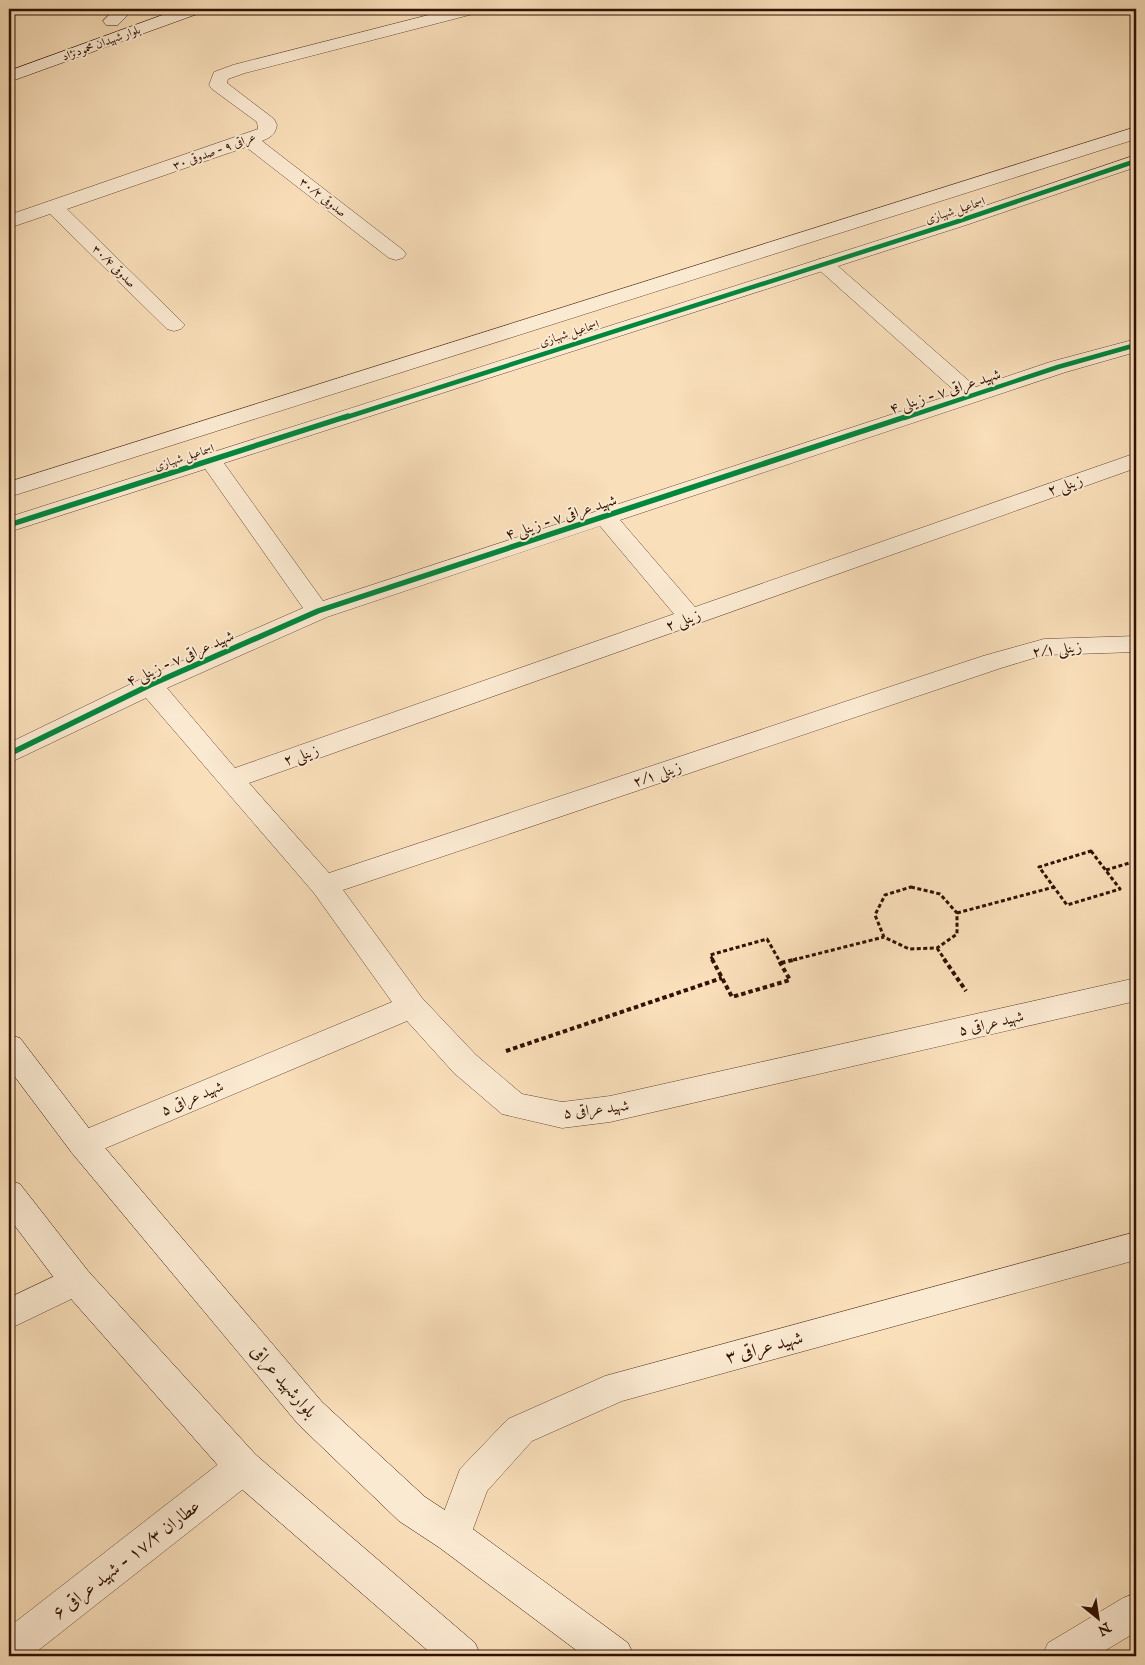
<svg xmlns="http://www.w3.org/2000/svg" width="1145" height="1665" font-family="'IM FELL English',Amiri,serif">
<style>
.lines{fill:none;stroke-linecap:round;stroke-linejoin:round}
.minor-casing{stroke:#63442f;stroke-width:1}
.tertiary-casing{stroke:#63442f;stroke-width:1}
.secondary-casing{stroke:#311101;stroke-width:1}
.path-far1{stroke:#311101;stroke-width:3;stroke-dasharray:4 2.5;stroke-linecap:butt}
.path{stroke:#311101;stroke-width:4;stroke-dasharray:4.5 3;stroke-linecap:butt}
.minor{fill:#fbead2;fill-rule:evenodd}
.tertiary{fill:#fbead2;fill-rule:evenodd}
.secondary{fill:#fbead2;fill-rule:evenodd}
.cycleway-far1-casing{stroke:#fbead2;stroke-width:7}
.cycleway-casing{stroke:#fbead2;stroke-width:9}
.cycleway-far1{stroke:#00873e;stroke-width:4.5}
.cycleway{stroke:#00873e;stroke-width:5.5}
.labels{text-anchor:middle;stroke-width:4;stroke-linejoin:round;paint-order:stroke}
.far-street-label{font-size:12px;fill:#311101;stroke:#fbead2}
.street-label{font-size:15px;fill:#311101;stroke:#fbead2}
.near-street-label{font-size:18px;fill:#311101;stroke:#fbead2}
</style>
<rect width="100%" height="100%" fill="#f9dfba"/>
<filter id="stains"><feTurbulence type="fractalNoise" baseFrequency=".004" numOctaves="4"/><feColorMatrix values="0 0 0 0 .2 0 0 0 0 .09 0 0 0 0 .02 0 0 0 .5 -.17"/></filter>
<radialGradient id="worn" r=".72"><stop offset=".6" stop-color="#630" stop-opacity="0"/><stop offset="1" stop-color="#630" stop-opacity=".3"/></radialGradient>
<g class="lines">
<defs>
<path id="minor" d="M 452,9 L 480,9 L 477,13 L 245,73 L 228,79 L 227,83 L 274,119 L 277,125 C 275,135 271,137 262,141 L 403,250 L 406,254 L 403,258 L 396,260 L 389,258 L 246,147 L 67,209 L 181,321 L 185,325 L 181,329 L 174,331 L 167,329 L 50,214 L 9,228 L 9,215 L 258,129 L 257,122 L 212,89 L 209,85 L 214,72 L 233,65 Z
M 824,258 L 831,260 L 976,387 L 1050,362 L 1136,339 L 1136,352 L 1066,372 L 620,520 L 695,607 L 1136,453 L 1136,468 L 249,783 L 329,873 L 983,656 L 1044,639 L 1136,636 L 1136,652 L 1044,655 L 1001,668 L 343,890 L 422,998 L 476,1055 L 522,1094 L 562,1102 L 610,1096 L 1136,978 L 1136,1001 L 610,1122 L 562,1128 L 502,1114 L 454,1073 L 407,1021 L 94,1153 L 83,1157 L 72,1153 L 67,1144 L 72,1135 L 392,1002 L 314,893 L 146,698 L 9,763 L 9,743 L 141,679 L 303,608 L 199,460 L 202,455 L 210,453 L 218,455 L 323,601 L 957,393 L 817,268 L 814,264 L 817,260 ZM 600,526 L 674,614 L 235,768 L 167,688 L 327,617 Z
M 1136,1232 L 1136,1260 L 622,1401 L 532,1441 L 487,1491 L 466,1548 L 453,1553 L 440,1548 L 435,1536 L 460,1469 L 508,1419 L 605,1376 Z
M 76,1266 L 88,1271 L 93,1281 L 88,1291 L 9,1329 L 9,1298 Z
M 243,1450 L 256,1455 L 261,1467 L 256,1479 L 31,1656 L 9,1656 L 9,1627 L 230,1455 Z
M 1136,1593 L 1136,1632 L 1096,1656 L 1042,1656 L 1048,1643 L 1123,1598 Z"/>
<path id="tertiary" d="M 1136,127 L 1136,139 L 9,497 L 9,482 Z
M 1136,155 L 1136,167 L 966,225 L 9,532 L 9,517 L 952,217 Z"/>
<path id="secondary" d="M 115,9 L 134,9 L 118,25 L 106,25 L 103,21 Z
M 179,9 L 203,9 L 200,13 L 9,82 L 9,71 Z
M 9,1035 L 20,1038 L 94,1135 L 322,1402 L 425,1497 L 466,1524 L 628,1643 L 634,1656 L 584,1656 L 440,1548 L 399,1521 L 298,1424 L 72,1153 L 9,1069 Z
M 9,1180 L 20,1184 L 88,1271 L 256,1455 L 475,1643 L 481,1656 L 434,1656 L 230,1479 L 64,1291 L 9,1218 Z"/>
</defs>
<use href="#minor" class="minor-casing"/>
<use href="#tertiary" class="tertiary-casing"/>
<use href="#secondary" class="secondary-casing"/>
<path class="path-far1" d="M 1091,851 L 1120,889 L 1067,905 L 1039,867 Z
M 1106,870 L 1136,861
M 911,887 L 940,894 L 957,913 L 957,934 L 937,948 L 909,949 L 884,937 L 875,915 L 885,895 Z
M 957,913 L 1054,887
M 937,948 L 945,960
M 713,960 L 710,955 L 767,939 L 779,960
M 793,960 L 884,937"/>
<path class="path" d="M 712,959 L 732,997 L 790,980 L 778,959
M 944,959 L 966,991
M 781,963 L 797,959
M 506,1051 L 722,978"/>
<use href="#minor" class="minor"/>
<use href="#tertiary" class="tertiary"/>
<use href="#secondary" class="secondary"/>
<defs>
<path id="cycleway-far1" d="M 344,418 L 959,221 L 1136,161
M 904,418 L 1058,367 L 1136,345"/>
<path id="cycleway" d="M 9,525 L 348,416
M 9,754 L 150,685 L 318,611 L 908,416"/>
</defs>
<use href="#cycleway-far1" class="cycleway-far1-casing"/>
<use href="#cycleway" class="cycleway-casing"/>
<use href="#cycleway-far1" class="cycleway-far1"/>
<use href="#cycleway" class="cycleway"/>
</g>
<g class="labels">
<g class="far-street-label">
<text transform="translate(101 43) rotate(-20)" y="4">بلوار شهیدان محمودنژاد</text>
<text transform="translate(214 151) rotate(-20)" y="4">عراقی ۹ - صدوقی ۳۰</text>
<text transform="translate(323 197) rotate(38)" y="4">صدوقی ۳۰/۲</text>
<text transform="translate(955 210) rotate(-18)" y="4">اسماعیل شهبازی</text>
<text transform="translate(114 266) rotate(44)" y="4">صدوقی ۳۰/۴</text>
<text transform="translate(569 333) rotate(-18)" y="4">اسماعیل شهبازی</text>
<text transform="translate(184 457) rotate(-18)" y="4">اسماعیل شهبازی</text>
</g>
<g class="street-label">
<text transform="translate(945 391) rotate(-18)" y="5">شهید عراقی ۷ - زینلی ۴</text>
<text transform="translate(1065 485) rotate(-19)" y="5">زینلی ۲</text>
<text transform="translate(561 517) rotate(-18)" y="5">شهید عراقی ۷ - زینلی ۴</text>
<text transform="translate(683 620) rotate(-20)" y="5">زینلی ۲</text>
<text transform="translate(1057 649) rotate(-7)" y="5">زینلی ۲/۱</text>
<text transform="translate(180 658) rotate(-24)" y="5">شهید عراقی ۷ - زینلی ۴</text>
<text transform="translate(301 755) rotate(-19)" y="5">زینلی ۲</text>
<text transform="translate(657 774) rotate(-19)" y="5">زینلی ۲/۱</text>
<text transform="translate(991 1023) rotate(-13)" y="5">شهید عراقی ۵</text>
<text transform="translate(192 1098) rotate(-23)" y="5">شهید عراقی ۵</text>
<text transform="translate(596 1109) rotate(-7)" y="5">شهید عراقی ۵</text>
</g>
<g class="near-street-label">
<text transform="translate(764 1347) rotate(-15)" y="6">شهید عراقی ۳</text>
<text transform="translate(284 1381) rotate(49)" y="6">بلوارشهید عراقی</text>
<text transform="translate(126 1559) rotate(-38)" y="6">عطاران ۱۷/۳ - شهید عراقی ۶</text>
</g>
</g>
<rect width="1145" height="1665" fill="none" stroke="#f9dfba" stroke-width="30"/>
<rect x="10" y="10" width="1125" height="1645" fill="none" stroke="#311101" stroke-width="2.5"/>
<rect x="15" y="15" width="1115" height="1635" fill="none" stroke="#311101"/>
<g transform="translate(1098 1618) rotate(150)" stroke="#fbead2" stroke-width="4" paint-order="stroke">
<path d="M0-4L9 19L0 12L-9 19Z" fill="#311101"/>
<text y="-8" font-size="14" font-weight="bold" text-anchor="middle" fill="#311101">N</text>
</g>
<rect width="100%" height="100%" filter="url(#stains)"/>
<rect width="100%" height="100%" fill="url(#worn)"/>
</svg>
